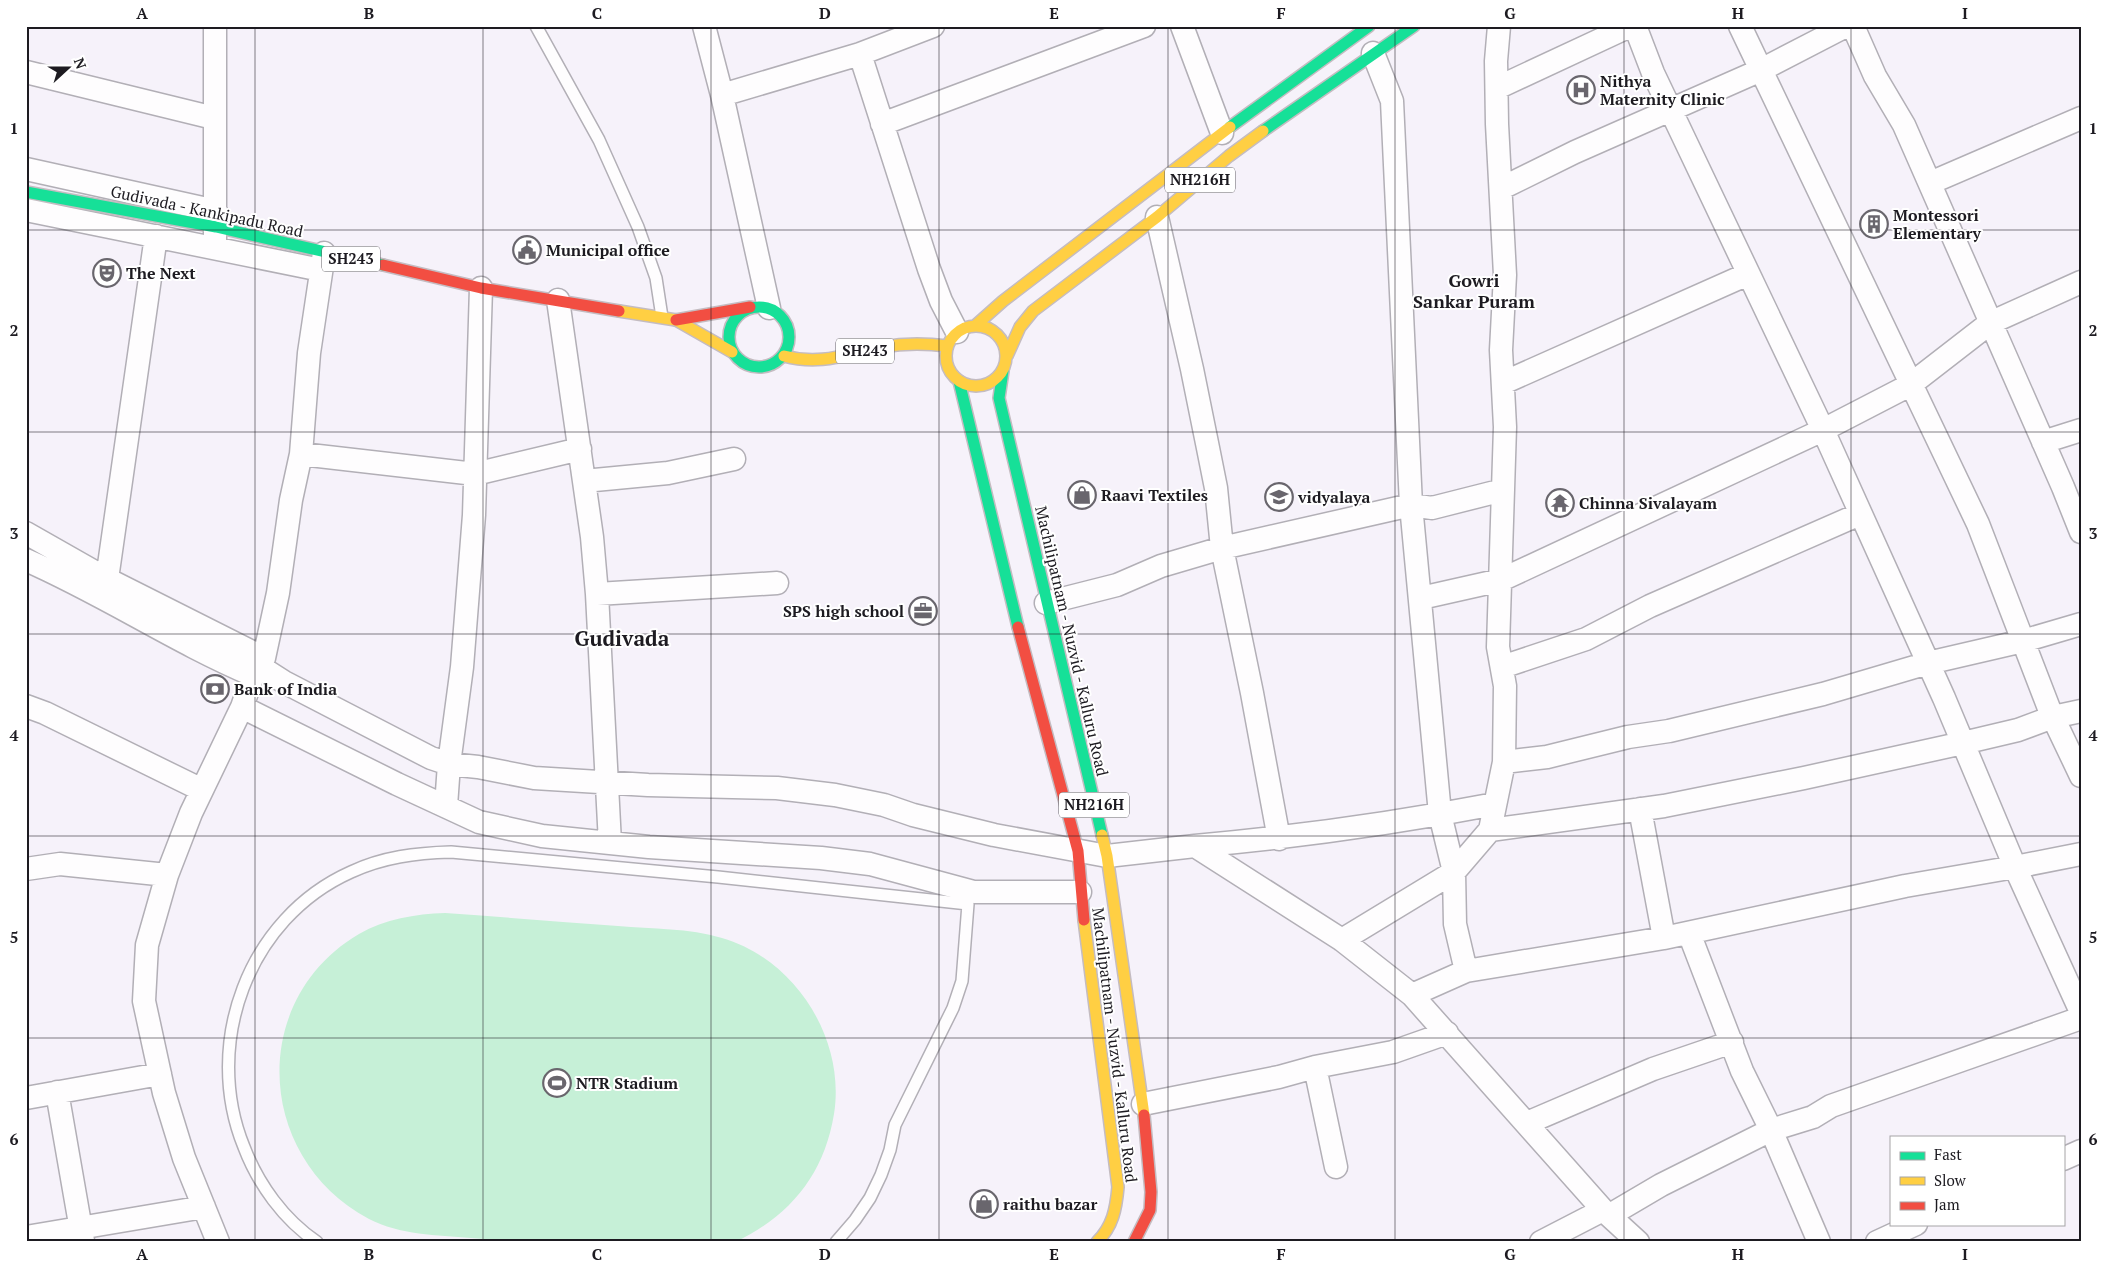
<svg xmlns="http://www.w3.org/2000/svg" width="2107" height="1268" font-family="'PT Serif',serif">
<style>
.green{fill:#c6f0d7}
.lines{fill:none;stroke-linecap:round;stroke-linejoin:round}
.lane-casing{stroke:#b2afb6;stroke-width:14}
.street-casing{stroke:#b2afb6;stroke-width:25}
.fast-casing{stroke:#c4bcc1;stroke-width:14}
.slow-casing{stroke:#c4bcc1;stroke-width:14}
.jam-casing{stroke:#c4bcc1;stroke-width:14}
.lane{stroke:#fefdfe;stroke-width:11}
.street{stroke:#fefdfe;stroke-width:22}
.fast{stroke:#16e098;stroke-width:11}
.slow{stroke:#ffcf43;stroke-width:11}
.jam{stroke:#f24e42;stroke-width:11}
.grid{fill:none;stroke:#1d1b21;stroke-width:1;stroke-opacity:0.55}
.labels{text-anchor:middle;stroke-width:4;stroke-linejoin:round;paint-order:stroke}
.shield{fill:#fff;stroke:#615f64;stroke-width:1}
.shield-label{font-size:15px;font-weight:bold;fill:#1d1b21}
.poi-label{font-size:16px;font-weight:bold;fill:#1d1b21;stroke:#fff;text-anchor:start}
.street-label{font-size:16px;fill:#1d1b21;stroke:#fff}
.neighbourhood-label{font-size:18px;font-weight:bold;fill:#1d1b21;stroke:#fff}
.district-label{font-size:21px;font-weight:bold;fill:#1d1b21;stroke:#fff}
.neatline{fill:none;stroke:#1d1b21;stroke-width:2}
.grid-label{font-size:16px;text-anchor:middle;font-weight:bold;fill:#1d1b21}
</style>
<rect width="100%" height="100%" fill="#f6f2fa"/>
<path class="green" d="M 445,913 C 502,917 560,922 618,926 C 652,929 689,928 722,938 C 795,959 846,1039 834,1114 C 824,1175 790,1216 735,1242 C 647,1242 559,1245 471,1238 C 437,1235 400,1235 369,1219 C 256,1159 247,1000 359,934 C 385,919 415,914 445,913 Z"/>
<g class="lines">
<defs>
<path id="lane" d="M 536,26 L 599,140 L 638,227 L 656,278 L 662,317
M 317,1242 C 284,1220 258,1184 244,1147 C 202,1044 248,918 351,872 C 383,857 416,853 451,852 L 718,877 L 968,904 L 962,981 L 953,1008 L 895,1125 L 890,1150 L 881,1175 L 870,1198 L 855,1220 L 836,1242"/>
<path id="street" d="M 215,26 L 215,243
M 704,26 L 722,95 L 769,308
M 1182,26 L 1222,133
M 1635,26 L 1653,73 L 1823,430 L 1944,698 L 2015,867 L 2081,1012
M 1740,26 L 1978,524 L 2050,711 L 2081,776
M 1853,26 L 1875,76 L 1904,125 L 2063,487 L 2081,532
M 1373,53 L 1392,101 L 1411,505 L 1440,814 L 1454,872 L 1455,924 L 1466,971
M 860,54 L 929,269 L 941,301 L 957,332
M 26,72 L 214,118
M 1497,88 L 1630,26
M 722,95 L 860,54 L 933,26
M 882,124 L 1144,26
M 26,169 L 216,211
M 1930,183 L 2081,118
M 1502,188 L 1575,152 L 1761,70 L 1846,26
M 26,210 L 321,270
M 1157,217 L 1192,369 L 1208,448 L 1216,488 L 1222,548 L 1252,693 L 1279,839
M 558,300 L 592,537 L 597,594 L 610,843
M 1503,383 L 1748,274
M 2043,442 L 2081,430
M 301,454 L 475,474 L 580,449
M 584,481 L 668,473 L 734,459
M 26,533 L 107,579 L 264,658
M 26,560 C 104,594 175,642 253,675
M 107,579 L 156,236
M 597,594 L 777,583
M 1421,598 L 1501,580 L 1823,430 L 1910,385 L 1990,323 L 2081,282
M 1046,603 L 1117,585 L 1161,566 L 1222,548 L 1411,505 L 1432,508 L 1503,490
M 259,666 L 284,682 L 431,758 L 449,764 L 478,767 L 534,778 L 648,785 L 777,788 L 835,795 L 884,805 L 913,815 L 994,835 L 1107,856 L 1195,846 L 1342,940 L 1412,995 L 1603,1210 L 1638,1242
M 1502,667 L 1586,639 L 1650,606 L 1860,514
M 26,706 L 45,713 L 202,790
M 242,707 L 397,784 L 479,822 L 542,836 L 649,847 L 821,858 L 870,864 L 974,892 L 1080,892
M 1504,762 L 1547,757 L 1628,737 L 1669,731 L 1823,694 L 1928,663 L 2023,641 L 2081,624
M 446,806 L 449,764 L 462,667 L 474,515 L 481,288
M 1640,809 L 1664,938
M 1490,830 L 1664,806 L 1804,778 L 1963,743 L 2018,730 L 2053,717 L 2081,711
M 1195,846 C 1296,837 1396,823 1495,804
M 26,869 L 60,864 L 167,875
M 1689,933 L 1742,1071 L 1771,1130 L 1819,1242
M 1342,940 L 1454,872 L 1490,830 L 1504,762 L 1505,686 L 1498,647 L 1505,427 L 1501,350 L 1505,275 L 1497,124 L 1496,61 L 1499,26
M 1412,995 L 1466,971 L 1664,938 L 1905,886 L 2015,867 L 2081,854
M 1315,1067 L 1336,1167
M 57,1092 L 83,1241
M 26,1098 L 160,1074
M 1143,1104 L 1279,1077 L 1315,1067 L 1393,1052 L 1447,1033
M 1527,1123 L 1653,1069 L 1732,1042
M 2063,1159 L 2081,1151
M 1610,1215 L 1661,1185 L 1771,1130 L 1813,1117 L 1831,1106 L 2081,1018
M 26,1237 L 204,1207
M 218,1242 L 184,1158 L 164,1093 L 144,1001 L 147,945 L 167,875 L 191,813 L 242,707 L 253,675 L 264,658 L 278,593 L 291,500 L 301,454 L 309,353 L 324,253
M 1541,1242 L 1603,1210
M 1877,1242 L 1916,1224"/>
<path id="fast" d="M 1230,127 L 1369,26
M 1263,131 L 1414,26
M 26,192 L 216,227 L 383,265
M729 337a30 30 0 1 1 60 0a30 30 0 1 1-60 0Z
M 1003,371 L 999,398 L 1102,835
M 959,381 L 1018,627"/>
<path id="slow" d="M 619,311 L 676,320 L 732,352
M 976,325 L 1003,301 L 1230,127
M946 356a30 30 0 1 1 60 0a30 30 0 1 1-60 0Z
M 784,356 C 821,366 846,354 882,347 C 904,343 925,343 947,346
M 1007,356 L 1020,327 L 1033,311 L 1157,217 L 1229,156 L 1263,131
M 1102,835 L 1107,856 L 1144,1115
M 1084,920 L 1118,1187 C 1116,1209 1113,1226 1097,1242"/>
<path id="jam" d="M 383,265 L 481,288 L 619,311
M 676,320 L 750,307
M 1018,627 L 1078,851 L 1084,920
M 1134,1242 L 1150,1210 L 1151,1192 L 1144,1115"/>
</defs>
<use href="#lane" class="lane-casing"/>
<use href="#street" class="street-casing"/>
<use href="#fast" class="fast-casing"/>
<use href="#slow" class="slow-casing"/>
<use href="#jam" class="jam-casing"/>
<use href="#lane" class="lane"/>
<use href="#street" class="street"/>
<use href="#fast" class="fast"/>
<use href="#slow" class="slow"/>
<use href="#jam" class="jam"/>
</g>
<path class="grid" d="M 255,26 L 255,1242M 483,26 L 483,1242M 711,26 L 711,1242M 939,26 L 939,1242M 1168,26 L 1168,1242M 1395,26 L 1395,1242M 1624,26 L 1624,1242M 1851,26 L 1851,1242M 26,230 L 2081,230M 26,432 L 2081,432M 26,634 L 2081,634M 26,836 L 2081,836M 26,1038 L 2081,1038"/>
<defs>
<symbol id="hospital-ring" viewBox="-11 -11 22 22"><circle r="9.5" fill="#fff" stroke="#69666d" stroke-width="1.5"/><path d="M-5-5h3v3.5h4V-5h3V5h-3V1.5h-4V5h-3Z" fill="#69666d"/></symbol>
<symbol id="building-ring" viewBox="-11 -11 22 22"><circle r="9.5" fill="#fff" stroke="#69666d" stroke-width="1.5"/><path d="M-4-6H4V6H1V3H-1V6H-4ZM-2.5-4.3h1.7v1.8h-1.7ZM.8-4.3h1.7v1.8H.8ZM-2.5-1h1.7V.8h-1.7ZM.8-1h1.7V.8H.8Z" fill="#69666d"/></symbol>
<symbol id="civic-ring" viewBox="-11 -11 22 22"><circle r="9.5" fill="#fff" stroke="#69666d" stroke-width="1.5"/><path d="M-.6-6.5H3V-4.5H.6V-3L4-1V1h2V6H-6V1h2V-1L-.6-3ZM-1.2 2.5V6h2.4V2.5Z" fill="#69666d"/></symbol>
<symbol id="theatre-ring" viewBox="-11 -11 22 22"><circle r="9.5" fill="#fff" stroke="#69666d" stroke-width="1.5"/><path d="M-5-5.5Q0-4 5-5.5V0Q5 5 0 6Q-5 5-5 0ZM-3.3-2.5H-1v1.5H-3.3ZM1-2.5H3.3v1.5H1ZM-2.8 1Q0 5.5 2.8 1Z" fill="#69666d"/></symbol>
<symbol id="shop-ring" viewBox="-11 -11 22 22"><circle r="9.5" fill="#fff" stroke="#69666d" stroke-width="1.5"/><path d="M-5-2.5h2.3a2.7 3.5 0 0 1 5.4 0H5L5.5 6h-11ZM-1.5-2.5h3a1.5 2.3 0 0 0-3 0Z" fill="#69666d"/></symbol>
<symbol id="university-ring" viewBox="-11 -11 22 22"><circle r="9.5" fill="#fff" stroke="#69666d" stroke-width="1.5"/><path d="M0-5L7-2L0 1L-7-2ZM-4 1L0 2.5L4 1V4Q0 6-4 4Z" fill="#69666d"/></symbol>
<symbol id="temple-ring" viewBox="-11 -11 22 22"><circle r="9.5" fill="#fff" stroke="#69666d" stroke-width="1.5"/><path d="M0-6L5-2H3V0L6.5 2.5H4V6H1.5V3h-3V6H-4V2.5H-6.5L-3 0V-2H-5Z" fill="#69666d"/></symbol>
<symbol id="office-ring" viewBox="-11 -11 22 22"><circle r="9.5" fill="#fff" stroke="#69666d" stroke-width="1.5"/><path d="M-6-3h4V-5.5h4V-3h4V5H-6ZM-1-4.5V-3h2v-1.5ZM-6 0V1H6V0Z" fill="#69666d"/></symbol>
<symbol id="bank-ring" viewBox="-11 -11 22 22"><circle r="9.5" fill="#fff" stroke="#69666d" stroke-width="1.5"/><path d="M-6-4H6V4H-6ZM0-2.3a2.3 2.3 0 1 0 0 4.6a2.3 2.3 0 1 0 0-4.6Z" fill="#69666d"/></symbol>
<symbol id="stadium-ring" viewBox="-11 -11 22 22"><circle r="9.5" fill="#fff" stroke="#69666d" stroke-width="1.5"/><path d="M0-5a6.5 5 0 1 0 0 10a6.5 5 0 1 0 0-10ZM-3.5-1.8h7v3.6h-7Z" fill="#69666d"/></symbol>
</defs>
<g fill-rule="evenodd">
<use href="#hospital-ring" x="1565" y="74" width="32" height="32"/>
<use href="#building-ring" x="1858" y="208" width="32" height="32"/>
<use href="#civic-ring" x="511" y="234" width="32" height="32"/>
<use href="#theatre-ring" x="91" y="257" width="32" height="32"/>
<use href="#shop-ring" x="1066" y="479" width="32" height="32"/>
<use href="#university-ring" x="1263" y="481" width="32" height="32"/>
<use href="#temple-ring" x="1544" y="487" width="32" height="32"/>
<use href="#office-ring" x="907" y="595" width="32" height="32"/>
<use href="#bank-ring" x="199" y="673" width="32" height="32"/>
<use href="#stadium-ring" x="541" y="1067" width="32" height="32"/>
<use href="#shop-ring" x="968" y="1188" width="32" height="32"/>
</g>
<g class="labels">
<g class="shield">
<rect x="1165" y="167.5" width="70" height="25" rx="4"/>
<rect x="322" y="246.5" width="58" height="25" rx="4"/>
<rect x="836" y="338.5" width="58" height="25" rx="4"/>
<rect x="1059" y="792.5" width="70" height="25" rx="4"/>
</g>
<g class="shield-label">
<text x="1200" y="185">NH216H</text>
<text x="351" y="264">SH243</text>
<text x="865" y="356">SH243</text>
<text x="1094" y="810">NH216H</text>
</g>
<g class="poi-label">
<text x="1600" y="87">Nithya<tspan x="1600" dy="18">Maternity Clinic</tspan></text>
<text x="1893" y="221">Montessori<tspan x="1893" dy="18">Elementary</tspan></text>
<text x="546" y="256">Municipal office</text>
<text x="126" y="279">The Next</text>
<text x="1101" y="501">Raavi Textiles</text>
<text x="1298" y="503">vidyalaya</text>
<text x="1579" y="509">Chinna Sivalayam</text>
<text x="904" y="617" text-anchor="end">SPS high school</text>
<text x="234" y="695">Bank of India</text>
<text x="576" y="1089">NTR Stadium</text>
<text x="1003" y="1210">raithu bazar</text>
</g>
<g class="street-label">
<text transform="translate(207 211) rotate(12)" y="6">Gudivada - Kankipadu Road</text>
<text transform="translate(1072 641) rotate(77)" y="6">Machilipatnam - Nuzvid - Kalluru Road</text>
<text transform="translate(1115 1045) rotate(83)" y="6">Machilipatnam - Nuzvid - Kalluru Road</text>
</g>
<g class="neighbourhood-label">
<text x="1474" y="287">Gowri<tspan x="1474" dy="21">Sankar Puram</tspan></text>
</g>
<g class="district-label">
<text x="622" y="646">Gudivada</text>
</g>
</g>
<rect width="2107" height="1268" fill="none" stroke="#ffffff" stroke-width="55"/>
<rect x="1890" y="1136" width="175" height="90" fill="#ffffff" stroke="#a5a4a6"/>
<rect x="1900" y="1152" width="25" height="8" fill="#16e098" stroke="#a5a4a6"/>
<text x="1934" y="1160" font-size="15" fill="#1d1b21">Fast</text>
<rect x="1900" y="1177" width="25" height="8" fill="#ffcf43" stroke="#a5a4a6"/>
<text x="1934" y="1186" font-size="15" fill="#1d1b21">Slow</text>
<rect x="1900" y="1202" width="25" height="8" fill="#f24e42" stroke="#a5a4a6"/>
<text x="1934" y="1210" font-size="15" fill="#1d1b21">Jam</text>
<g transform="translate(68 68) rotate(69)" stroke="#ffffff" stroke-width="4" paint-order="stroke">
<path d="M0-4L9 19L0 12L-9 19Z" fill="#1d1b21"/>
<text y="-8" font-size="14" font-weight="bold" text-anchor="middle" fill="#1d1b21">N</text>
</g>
<rect x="28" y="28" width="2052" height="1212" class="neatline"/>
<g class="grid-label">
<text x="142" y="19">A</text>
<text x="369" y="19">B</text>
<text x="597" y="19">C</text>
<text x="825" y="19">D</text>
<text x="1054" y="19">E</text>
<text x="1281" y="19">F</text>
<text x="1510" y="19">G</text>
<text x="1738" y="19">H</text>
<text x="1965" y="19">I</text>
<text x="14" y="134">1</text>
<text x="2093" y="134">1</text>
<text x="14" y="336">2</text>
<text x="2093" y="336">2</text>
<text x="14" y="539">3</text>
<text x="2093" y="539">3</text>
<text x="14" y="741">4</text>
<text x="2093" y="741">4</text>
<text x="14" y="943">5</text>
<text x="2093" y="943">5</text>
<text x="14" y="1145">6</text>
<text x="2093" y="1145">6</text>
<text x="142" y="1260">A</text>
<text x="369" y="1260">B</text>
<text x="597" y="1260">C</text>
<text x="825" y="1260">D</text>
<text x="1054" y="1260">E</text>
<text x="1281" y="1260">F</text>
<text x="1510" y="1260">G</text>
<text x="1738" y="1260">H</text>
<text x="1965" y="1260">I</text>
</g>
</svg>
